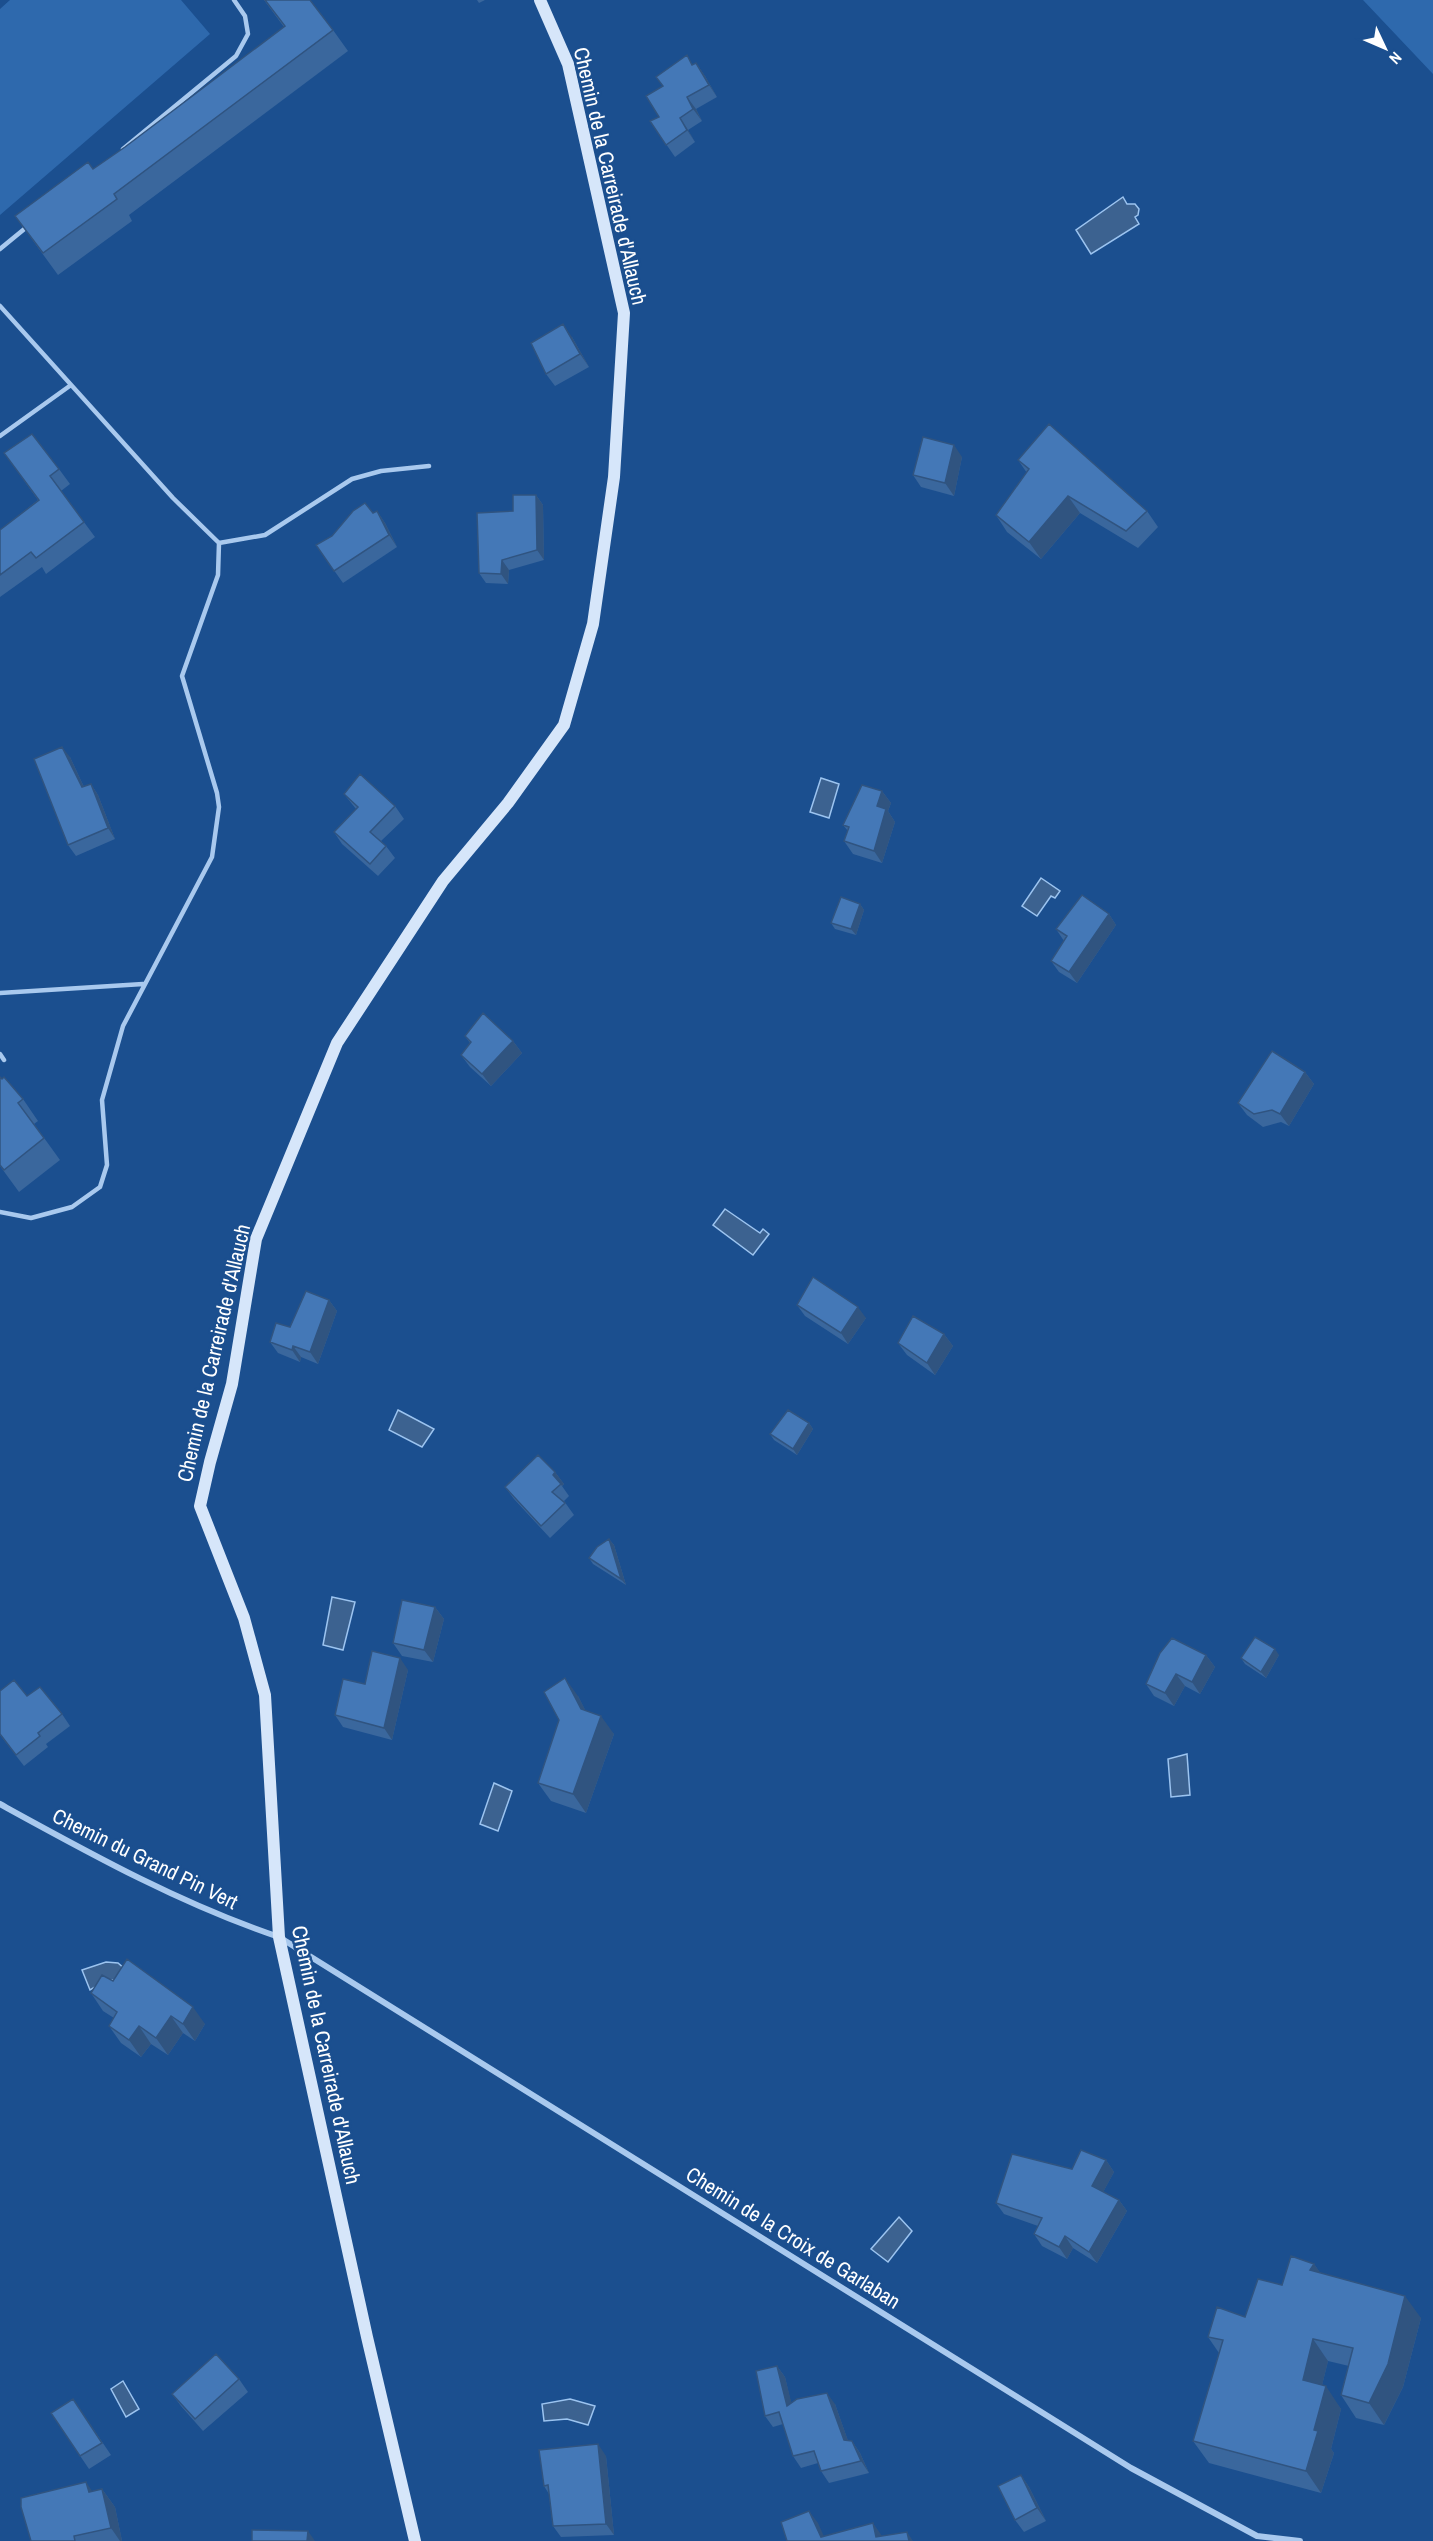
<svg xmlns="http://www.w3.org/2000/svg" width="1433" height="2541" font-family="'Archivo Narrow',sans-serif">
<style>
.green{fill:#2e69ad}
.water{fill:#3c6290;stroke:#9cc4f0;stroke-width:1.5}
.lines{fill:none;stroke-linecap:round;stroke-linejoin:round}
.lane{stroke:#a9c9ee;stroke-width:4.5}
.street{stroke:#a9c9ee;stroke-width:6}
.secondary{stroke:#d6e6fa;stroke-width:12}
.wall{fill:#3a679d}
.shaded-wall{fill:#305480}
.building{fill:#4478b7;stroke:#305480;stroke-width:1.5}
.labels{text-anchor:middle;stroke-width:5;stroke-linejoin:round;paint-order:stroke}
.street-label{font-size:21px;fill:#fff;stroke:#1b4f8f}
</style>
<rect width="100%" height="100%" fill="#1b4f8f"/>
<path class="green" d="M 10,0 L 181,0 L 210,34 L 0,215 L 0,9 Z
M 1363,0 L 1433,0 L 1433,74 Z"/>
<path class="water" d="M 1123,197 L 1127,204 L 1135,204 L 1139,209 L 1138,215 L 1135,217 L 1139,224 L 1091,254 L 1076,230 Z
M 821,778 L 839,784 L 829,818 L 810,812 Z
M 1041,878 L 1060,891 L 1055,898 L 1051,896 L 1037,916 L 1022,906 Z
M 725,1209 L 760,1233 L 763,1229 L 769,1234 L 753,1255 L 713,1225 Z
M 398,1410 L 434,1429 L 422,1447 L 389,1430 Z
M 332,1597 L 355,1602 L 343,1650 L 323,1645 Z
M 1187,1754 L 1190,1795 L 1171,1797 L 1168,1759 Z
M 494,1783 L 512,1791 L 498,1831 L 480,1824 Z
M 106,1962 L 118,1963 L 126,1970 L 121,1979 L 105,1981 L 90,1990 L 82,1970 Z
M 899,2217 L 912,2231 L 888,2262 L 871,2249 Z
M 123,2381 L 139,2409 L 126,2417 L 111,2389 Z
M 570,2399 L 595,2406 L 588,2425 L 567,2419 L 544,2421 L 542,2404 Z"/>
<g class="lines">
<path class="lane" d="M 123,149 L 236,56 L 248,34 L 245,16 L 234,0
M 0,249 L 28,226
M 0,306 L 173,498 L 219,543 L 218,575 L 182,676 L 217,793 L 219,807 L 212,857 L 123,1026 L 102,1100 L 107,1165 L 100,1187 L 72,1207 L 31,1218 L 0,1212
M 0,436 L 71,385
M 219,543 L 265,535 L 352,479 L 381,471 L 429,466
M 0,993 L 143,984
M 0,1054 L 4,1060"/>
<path class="street" d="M 0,1804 C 91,1854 181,1904 279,1937 L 1131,2468 L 1257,2536 L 1300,2541"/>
<path class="secondary" d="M 415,2541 L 367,2337 L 279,1937 L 265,1695 L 244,1618 L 200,1506 L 210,1462 L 232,1384 L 256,1239 L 337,1043 L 443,881 L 508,803 L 564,725 L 593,624 L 614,477 L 624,313 L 568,64 L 540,0"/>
</g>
<path class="wall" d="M 264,0 L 310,0 L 333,30 L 348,51 L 129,215 L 132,221 L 58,275 L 15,216 L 93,169 L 125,147 L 284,27 Z
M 477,0 L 485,0 L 479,3 Z
M 696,63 L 705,76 L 717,97 L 696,109 L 702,121 L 688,130 L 695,142 L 675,157 L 650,121 L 659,117 L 663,86 L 693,65 Z
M 572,337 L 589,367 L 555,386 L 546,374 Z
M 4,453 L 59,469 L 70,484 L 61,491 L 95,537 L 46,574 L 42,567 L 0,597 L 0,530 L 38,500 Z
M 962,457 L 954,496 L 921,487 L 913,475 Z
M 1018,460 L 1147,511 L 1158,527 L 1138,548 L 1080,513 L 1041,559 L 1007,532 L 996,515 L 1027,473 Z
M 536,495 L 543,505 L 544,560 L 509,570 L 508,584 L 486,583 L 479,573 L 513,511 Z
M 377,511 L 385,523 L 397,547 L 343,583 L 316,545 Z
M 70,757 L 84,787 L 91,784 L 98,795 L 115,839 L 76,856 L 68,845 Z
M 882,791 L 891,803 L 888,811 L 895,822 L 882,863 L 853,854 L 844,841 L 848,831 L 843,825 Z
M 344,794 L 395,806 L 404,819 L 381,841 L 386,846 L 395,858 L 378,876 L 342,844 L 334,832 L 356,809 Z
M 860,904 L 864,910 L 856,935 L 835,929 L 831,923 Z
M 1109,914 L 1116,925 L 1077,983 L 1059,972 L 1051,961 L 1064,941 L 1056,929 Z
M 465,1036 L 513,1041 L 522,1053 L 491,1086 L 470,1067 L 461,1055 L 470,1043 Z
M 1305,1072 L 1314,1084 L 1289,1126 L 1281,1122 L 1263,1127 L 1247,1115 L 1238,1103 Z
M 0,1077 L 23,1099 L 38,1121 L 34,1124 L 60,1160 L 19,1192 L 0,1166 Z
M 329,1300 L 337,1311 L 318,1364 L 301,1357 L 300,1362 L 278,1353 L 270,1342 Z
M 797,1305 L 866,1318 L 848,1344 L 805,1316 Z
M 944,1334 L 953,1346 L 935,1375 L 907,1355 L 898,1343 Z
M 809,1423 L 813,1429 L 797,1455 L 774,1440 L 770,1434 Z
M 555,1472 L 564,1484 L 562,1486 L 569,1496 L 564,1501 L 574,1515 L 550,1538 L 514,1499 L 505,1487 Z
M 609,1539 L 614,1545 L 626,1585 L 593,1564 L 589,1558 Z
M 435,1607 L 444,1619 L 433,1662 L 402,1656 L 393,1643 Z
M 1206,1655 L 1215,1667 L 1200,1694 L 1185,1686 L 1174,1706 L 1154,1696 L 1146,1684 Z
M 1279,1655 L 1266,1678 L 1245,1664 L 1241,1658 Z
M 408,1670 L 392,1740 L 343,1727 L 335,1715 L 365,1684 Z
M 0,1691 L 62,1714 L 70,1726 L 46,1744 L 48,1747 L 24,1766 L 0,1735 Z
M 578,1696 L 585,1710 L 614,1734 L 586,1813 L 551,1801 L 538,1783 Z
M 113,1981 L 205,2024 L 195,2041 L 183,2033 L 168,2055 L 151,2044 L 141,2057 L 121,2043 L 109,2026 L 114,2018 L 103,2011 L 91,1993 Z
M 1106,2160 L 1114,2172 L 1103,2192 L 1119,2200 L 1127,2211 L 1097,2263 L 1073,2248 L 1067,2259 L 1042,2246 L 1034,2234 L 1038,2226 L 1004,2214 L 996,2203 L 1072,2169 Z
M 1314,2264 L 1320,2273 L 1421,2318 L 1403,2387 L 1384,2425 L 1356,2418 L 1341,2395 L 1349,2366 L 1328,2361 L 1322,2385 L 1341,2409 L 1331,2449 L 1334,2453 L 1321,2493 L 1209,2463 L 1193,2441 L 1219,2353 L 1208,2337 L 1245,2317 L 1282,2285 Z
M 777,2366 L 785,2377 L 791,2403 L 835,2404 L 848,2441 L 852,2441 L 860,2453 L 869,2473 L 829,2483 L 821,2471 L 818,2463 L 801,2468 L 793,2456 L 783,2424 L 773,2427 L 765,2416 Z
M 239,2379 L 248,2392 L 203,2431 L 181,2406 L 172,2394 Z
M 73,2399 L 111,2455 L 89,2469 L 51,2413 Z
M 606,2456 L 614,2535 L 561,2537 L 553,2526 L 549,2494 L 544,2486 Z
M 1021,2475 L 1029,2487 L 1046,2521 L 1024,2532 L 1015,2520 Z
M 102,2489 L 115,2507 L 122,2541 L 31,2541 L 93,2491 Z"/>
<path class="shaded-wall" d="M 696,63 L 705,76 L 717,97 L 709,85 Z
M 687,97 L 696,109 L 702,121 L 693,109 Z
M 680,118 L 688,130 L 695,142 L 687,130 Z
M 563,324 L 572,337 L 589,367 L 580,354 Z
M 954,445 L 962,457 L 954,496 L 945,483 Z
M 536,495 L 543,505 L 544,560 L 537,550 Z
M 1068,496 L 1080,513 L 1041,559 L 1029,542 Z
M 377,511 L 385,523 L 397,547 L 389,535 Z
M 502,560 L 509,570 L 508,584 L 501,574 Z
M 62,747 L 70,757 L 89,798 L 82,787 Z
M 91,784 L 98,795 L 115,839 L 108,828 Z
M 882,791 L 891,803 L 888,811 L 895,822 L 882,863 L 874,851 L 877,806 Z
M 860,904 L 864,910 L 856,935 L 851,929 Z
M 1109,914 L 1116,925 L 1077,983 L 1069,972 Z
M 513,1041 L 522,1053 L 491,1086 L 482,1074 Z
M 1305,1072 L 1314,1084 L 1289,1126 L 1280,1114 Z
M 329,1300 L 337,1311 L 318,1364 L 310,1352 Z
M 858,1307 L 866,1318 L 848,1344 L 841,1333 Z
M 944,1334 L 953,1346 L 935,1375 L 927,1363 Z
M 293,1346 L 301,1357 L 300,1362 L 292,1350 Z
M 809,1423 L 813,1429 L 797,1455 L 793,1449 Z
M 555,1472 L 564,1484 L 562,1486 L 553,1475 Z
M 609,1539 L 614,1545 L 626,1585 L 621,1579 Z
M 435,1607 L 444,1619 L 433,1662 L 424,1650 Z
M 1275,1649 L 1279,1655 L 1266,1678 L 1261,1672 Z
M 1206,1655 L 1215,1667 L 1200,1694 L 1192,1682 Z
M 400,1658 L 408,1670 L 392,1740 L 384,1728 Z
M 1176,1674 L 1185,1686 L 1174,1706 L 1165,1693 Z
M 565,1678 L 578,1696 L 594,1727 L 581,1709 Z
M 601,1716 L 614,1734 L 586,1813 L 573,1794 Z
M 193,2007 L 205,2024 L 195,2041 L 183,2024 Z
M 171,2016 L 183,2033 L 168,2055 L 156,2038 Z
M 139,2026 L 151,2044 L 141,2057 L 129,2040 Z
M 1106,2160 L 1114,2172 L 1100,2198 L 1092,2186 Z
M 1119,2200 L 1127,2211 L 1097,2263 L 1089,2252 Z
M 1065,2236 L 1073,2248 L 1067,2259 L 1059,2247 Z
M 1314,2264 L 1330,2286 L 1310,2270 Z
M 1405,2296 L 1421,2318 L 1403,2387 L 1384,2425 L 1369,2403 Z
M 1313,2339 L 1328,2361 L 1318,2402 L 1303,2380 Z
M 777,2366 L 785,2377 L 795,2417 L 787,2406 Z
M 1326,2386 L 1341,2409 L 1331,2449 L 1334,2453 L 1321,2493 L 1306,2471 L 1314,2430 Z
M 827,2393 L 835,2404 L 852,2452 L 844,2440 Z
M 852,2441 L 860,2453 L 869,2473 L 861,2461 Z
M 598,2444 L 606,2456 L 614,2535 L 606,2524 Z
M 1021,2475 L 1029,2487 L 1046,2521 L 1037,2508 Z
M 86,2482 L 99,2501 L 89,2492 Z
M 102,2489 L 115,2507 L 122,2541 L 120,2541 L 111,2528 Z
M 809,2511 L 818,2523 L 826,2541 L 821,2537 Z
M 873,2523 L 882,2536 L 876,2537 Z
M 308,2531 L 315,2541 L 307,2541 Z
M 907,2532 L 913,2541 L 909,2541 Z"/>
<path class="building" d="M 265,0 L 310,0 L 333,30 L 114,194 L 117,199 L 43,253 L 15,216 L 88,162 L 93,169 L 125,147 L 285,26 Z
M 687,55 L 692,65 L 696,63 L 709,85 L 687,97 L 693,109 L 680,118 L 687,130 L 666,145 L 650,121 L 659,117 L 646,96 L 663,86 L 656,77 Z
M 563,324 L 580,354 L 546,374 L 531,343 Z
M 1049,424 L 1147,511 L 1126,531 L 1068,496 L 1029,542 L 996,515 L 1029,469 L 1018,460 Z
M 32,434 L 59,469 L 50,476 L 84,522 L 36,558 L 31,552 L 0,575 L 0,530 L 39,500 L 4,453 Z
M 923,437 L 954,445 L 945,483 L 913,475 Z
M 513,495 L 536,495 L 537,550 L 502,560 L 501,574 L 479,573 L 477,513 L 513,511 Z
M 365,503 L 373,513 L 377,511 L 389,535 L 334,571 L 316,545 L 332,536 L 353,511 Z
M 62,747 L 82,787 L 91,784 L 108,828 L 68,845 L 34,759 Z
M 360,774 L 395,806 L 370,832 L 386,846 L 370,864 L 334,832 L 358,807 L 344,794 Z
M 862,785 L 882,791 L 877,806 L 886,809 L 874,851 L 844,841 L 849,827 L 843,825 Z
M 1082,895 L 1109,914 L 1069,972 L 1051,961 L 1067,936 L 1056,929 Z
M 841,897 L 860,904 L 851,929 L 831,923 Z
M 483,1013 L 513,1041 L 482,1074 L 461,1055 L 471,1042 L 465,1036 Z
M 1272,1051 L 1305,1072 L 1280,1114 L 1272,1110 L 1254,1114 L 1238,1103 Z
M 0,1077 L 2,1079 L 4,1077 L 23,1099 L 18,1103 L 44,1138 L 4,1170 L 0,1165 Z
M 813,1277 L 858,1307 L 841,1333 L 797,1305 Z
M 306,1291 L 329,1300 L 310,1352 L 293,1346 L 292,1350 L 270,1342 L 276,1323 L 290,1327 Z
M 913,1316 L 944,1334 L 927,1363 L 898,1343 Z
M 788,1410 L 809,1423 L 793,1449 L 770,1434 Z
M 538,1455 L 555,1472 L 553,1475 L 561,1484 L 552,1492 L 565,1503 L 541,1526 L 505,1487 Z
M 609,1539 L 621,1579 L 589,1558 L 597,1547 Z
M 402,1600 L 435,1607 L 424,1650 L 393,1643 Z
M 1255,1637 L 1275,1649 L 1261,1672 L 1241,1658 Z
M 1172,1638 L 1206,1655 L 1192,1682 L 1176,1674 L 1165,1693 L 1146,1684 L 1160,1653 Z
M 372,1651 L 400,1658 L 384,1728 L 335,1715 L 343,1679 L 365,1684 Z
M 565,1678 L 581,1709 L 601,1716 L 573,1794 L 538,1783 L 559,1720 L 544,1692 Z
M 14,1680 L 27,1696 L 40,1687 L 62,1714 L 38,1733 L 40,1736 L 16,1755 L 0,1734 L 0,1691 Z
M 127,1959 L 193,2007 L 183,2024 L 171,2016 L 156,2038 L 139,2026 L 129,2040 L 109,2026 L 117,2012 L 91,1993 L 102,1975 L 113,1981 Z
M 1081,2150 L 1106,2160 L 1092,2186 L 1119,2200 L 1089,2252 L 1065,2236 L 1059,2247 L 1034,2234 L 1042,2218 L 996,2203 L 1012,2154 L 1072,2169 Z
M 1291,2256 L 1314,2264 L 1310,2270 L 1405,2296 L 1388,2364 L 1369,2403 L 1341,2395 L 1353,2348 L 1313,2339 L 1303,2380 L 1326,2386 L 1314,2430 L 1318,2431 L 1306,2471 L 1193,2441 L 1223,2340 L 1208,2337 L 1217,2307 L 1245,2317 L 1258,2279 L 1282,2285 Z
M 216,2354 L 239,2379 L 195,2419 L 172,2394 Z
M 777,2366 L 787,2406 L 797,2399 L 827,2393 L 844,2440 L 852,2441 L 861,2461 L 821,2471 L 814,2451 L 793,2456 L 779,2412 L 765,2416 L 756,2371 Z
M 73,2399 L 102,2443 L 80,2456 L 51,2413 Z
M 598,2444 L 606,2524 L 553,2526 L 548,2485 L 544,2486 L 539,2450 Z
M 1021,2475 L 1037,2508 L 1015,2520 L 998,2486 Z
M 86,2482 L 89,2492 L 102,2489 L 111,2528 L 74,2536 L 75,2541 L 31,2541 L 21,2507 L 21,2498 Z
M 809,2511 L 821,2537 L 873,2523 L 876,2537 L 907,2532 L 909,2541 L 787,2541 L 781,2522 Z
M 252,2530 L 308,2531 L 307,2541 L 252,2541 Z"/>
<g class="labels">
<g class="street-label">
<text transform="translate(610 176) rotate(77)" y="7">Chemin de la Carreirade d'Allauch</text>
<text transform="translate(214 1353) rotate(-77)" y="7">Chemin de la Carreirade d'Allauch</text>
<text transform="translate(145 1859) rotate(26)" y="7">Chemin du Grand Pin Vert</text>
<text transform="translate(326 2055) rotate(78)" y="7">Chemin de la Carreirade d'Allauch</text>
<text transform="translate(793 2238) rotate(32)" y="7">Chemin de la Croix de Garlaban</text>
</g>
</g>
<g transform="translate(1385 48) rotate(134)" stroke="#1b4f8f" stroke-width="4.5" paint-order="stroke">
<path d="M0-4.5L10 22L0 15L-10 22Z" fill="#ffffff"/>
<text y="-9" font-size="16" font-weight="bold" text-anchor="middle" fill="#ffffff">N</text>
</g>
</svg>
